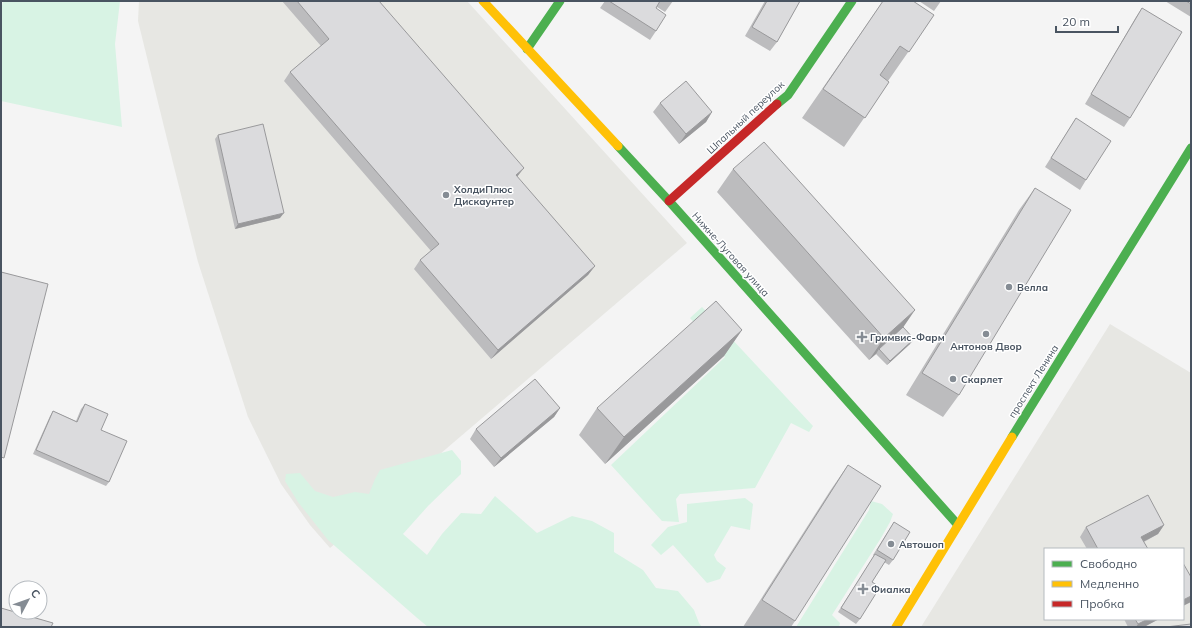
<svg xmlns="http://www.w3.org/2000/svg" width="1192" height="628" font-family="Mulish,sans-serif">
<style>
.commercial{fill:#e7e7e3;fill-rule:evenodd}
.green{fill:#d8f3e4}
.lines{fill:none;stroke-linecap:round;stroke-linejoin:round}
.fast{stroke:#4caf50;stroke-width:9}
.slow{stroke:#ffc107;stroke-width:9}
.jam{stroke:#c62828;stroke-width:9}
.wall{fill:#bcbcbe}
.shaded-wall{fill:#99999b}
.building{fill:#dbdbdd;stroke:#99999b}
.poi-dot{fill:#858c94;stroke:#fff;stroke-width:1.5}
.labels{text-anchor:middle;stroke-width:3;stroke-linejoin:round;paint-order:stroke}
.street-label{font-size:10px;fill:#495461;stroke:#fff}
.poi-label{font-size:10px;font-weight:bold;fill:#495461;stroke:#fff;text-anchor:start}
</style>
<rect width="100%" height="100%" fill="#f4f4f4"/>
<path class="commercial" d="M 139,1 L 467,1 L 687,243 L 330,548 L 310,525 L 281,484 L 248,417 L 198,262 L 167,139 L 138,21 Z
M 1110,324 L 1191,373 L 1191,627 L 921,627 ZM 1045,549 L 1183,549 L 1183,619 L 1045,619 Z"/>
<path class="green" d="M 3,1 L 120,1 L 115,44 L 122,127 L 1,101 L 1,11 Z
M 702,307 L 813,426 L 809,432 L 791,423 L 755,488 L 680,494 L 676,499 L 679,522 L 662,521 L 611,465 L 725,357 L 690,318 Z
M 452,450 L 461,461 L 461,474 L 428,506 L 403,534 L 427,555 L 442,534 L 461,513 L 481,514 L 495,496 L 537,533 L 572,516 L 592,521 L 614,533 L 614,552 L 643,570 L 656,588 L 678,591 L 694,610 L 699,623 L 702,627 L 428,627 L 416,617 L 328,540 L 298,502 L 285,481 L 286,474 L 300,473 L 315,491 L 333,497 L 355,492 L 369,494 L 375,479 L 380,470 Z
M 745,498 L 753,504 L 750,530 L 731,526 L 714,555 L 717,561 L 726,568 L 720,579 L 707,583 L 673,545 L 661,555 L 651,545 L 668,527 L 687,522 L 687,504 Z
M 871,501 L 882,504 L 893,514 L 890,522 L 881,538 L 832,615 L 840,623 L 839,627 L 796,627 L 869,510 Z"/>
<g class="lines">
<path class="fast" d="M 527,49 L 560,1
M 777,104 L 788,95 L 852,1
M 618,146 L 669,201 L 958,525
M 1012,437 L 1191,148"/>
<path class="slow" d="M 483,1 L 618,146
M 896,627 L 1012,437"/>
<path class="jam" d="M 669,201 L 777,104"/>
</g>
<path class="wall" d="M 282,1 L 379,1 L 517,177 L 595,266 L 588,275 L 491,359 L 414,269 L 420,260 L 431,251 L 284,81 L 290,72 L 321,46 Z
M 605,1 L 673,1 L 665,12 L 657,7 L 656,8 L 656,31 L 650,40 L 600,8 Z
M 765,1 L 800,1 L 777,42 L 770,51 L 745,36 Z
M 883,1 L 934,15 L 888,81 L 889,82 L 844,147 L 802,118 Z
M 919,1 L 941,1 L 934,11 Z
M 1165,1 L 1191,1 L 1191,17 Z
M 1142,8 L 1130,118 L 1124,127 L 1085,104 L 1136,17 Z
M 660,103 L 712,112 L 706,122 L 679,144 L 653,112 Z
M 1076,118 L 1086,180 L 1080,190 L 1045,167 Z
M 218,135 L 280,218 L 235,229 L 215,139 Z
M 733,169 L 903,327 L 910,344 L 887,365 L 876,354 L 869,360 L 717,192 Z
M 1035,188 L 959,395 L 943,417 L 906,395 L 1019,210 Z
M 742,330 L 724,356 L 605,464 L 579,435 L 597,408 Z
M 85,404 L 101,430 L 109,482 L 106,486 L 33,454 L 50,416 L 53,411 L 76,421 L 81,409 Z
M 560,408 L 554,417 L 494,467 L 470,439 L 476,429 Z
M 848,465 L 795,621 L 791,627 L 743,627 L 830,491 Z
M 894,522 L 893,560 L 889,565 L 884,562 L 872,582 L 860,619 L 856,624 L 838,612 L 874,556 L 873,555 Z
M 1164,525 L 1158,534 L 1144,542 L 1148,549 L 1087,549 L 1080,537 L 1086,527 Z
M 1124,619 L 1159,619 L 1144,627 L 1128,627 Z"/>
<path class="shaded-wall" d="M 712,112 L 706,122 L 679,144 L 686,134 Z
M 524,168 L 517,177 L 516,175 Z
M 284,213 L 280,218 L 235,229 L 238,224 Z
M 595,266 L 588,275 L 491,359 L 498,350 Z
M 915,310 L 900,332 L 879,349 L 876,354 L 869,360 L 884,338 Z
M 742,330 L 724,356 L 605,464 L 624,437 Z
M 914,339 L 910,344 L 887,365 L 890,361 Z
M 560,408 L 554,417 L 494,467 L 501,458 Z
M 1164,525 L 1158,534 L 1135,546 L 1141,537 Z
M 1191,596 L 1191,602 L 1183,606 L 1183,600 Z
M 1148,619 L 1159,619 L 1144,627 L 1136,627 L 1138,624 Z"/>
<path class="building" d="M 297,1 L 379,1 L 524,168 L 516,175 L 595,266 L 498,350 L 420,260 L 439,244 L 290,72 L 329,39 Z
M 609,1 L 660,1 L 656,8 L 666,15 L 656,31 Z
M 767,1 L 800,1 L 777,42 L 752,27 Z
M 883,1 L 913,1 L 934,15 L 909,52 L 900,46 L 880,75 L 889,82 L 865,118 L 823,89 Z
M 1186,1 L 1191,1 L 1191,4 Z
M 1142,8 L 1182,32 L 1130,118 L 1091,94 Z
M 686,81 L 712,112 L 686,134 L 660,103 Z
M 1076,118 L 1111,141 L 1086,180 L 1051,158 Z
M 263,124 L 284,213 L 238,224 L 218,135 Z
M 764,142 L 915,310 L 884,338 L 733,169 Z
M 1035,188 L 1071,210 L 959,395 L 922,373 Z
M 1,272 L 48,284 L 4,458 L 1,457 Z
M 716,301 L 742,330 L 624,437 L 597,408 Z
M 903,327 L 914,339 L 890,361 L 879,349 Z
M 535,379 L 560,408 L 501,458 L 476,429 Z
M 85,404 L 108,414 L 101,430 L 127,441 L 109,482 L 36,450 L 53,411 L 77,422 Z
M 848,465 L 881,486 L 795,621 L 762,600 Z
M 1148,495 L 1164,525 L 1141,537 L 1148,549 L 1098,549 L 1086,527 Z
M 894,522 L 910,532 L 893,560 L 877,550 Z
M 875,554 L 886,560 L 872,582 L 880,587 L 860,619 L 841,608 Z
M 1183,563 L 1191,577 L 1191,596 L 1183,600 Z
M 1,608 L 53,623 L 51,627 L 1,627 Z
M 1135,619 L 1148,619 L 1138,624 Z
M 1191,624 L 1191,627 L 1166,627 Z"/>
<g class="poi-dot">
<circle cx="446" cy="195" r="4"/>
<circle cx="1009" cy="287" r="4"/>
<circle cx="986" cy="334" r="4"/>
<path d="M860 331h4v4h4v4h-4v4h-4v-4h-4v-4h4z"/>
<circle cx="953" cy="379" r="4"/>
<circle cx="891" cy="544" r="4"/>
<path d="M861 583h4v4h4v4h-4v4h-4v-4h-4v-4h4z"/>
</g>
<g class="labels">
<g class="street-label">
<text transform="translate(745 117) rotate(-43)" y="4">Шпальный переулок</text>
<text transform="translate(731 254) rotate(48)" y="4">Нижне-Луговая улица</text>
<text transform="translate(1033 381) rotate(-58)" y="4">проспект Ленина</text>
</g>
<g class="poi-label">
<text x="454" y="193">ХолдиПлюс<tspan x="454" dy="12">Дискаунтер</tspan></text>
<text x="1017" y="291">Велла</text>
<text x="870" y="341">Гримвис-Фарм</text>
<text x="986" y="350" text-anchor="middle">Антонов Двор</text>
<text x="961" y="383">Скарлет</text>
<text x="899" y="548">Автошоп</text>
<text x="871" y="593">Фиалка</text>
</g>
</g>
<rect width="1192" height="628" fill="none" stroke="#495461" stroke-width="4"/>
<rect x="1044" y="548" width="140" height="72" fill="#ffffff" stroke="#b6bbc0"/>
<rect x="1052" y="561" width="20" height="6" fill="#4caf50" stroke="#b6bbc0"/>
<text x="1080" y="568" font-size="12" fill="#495461">Свободно</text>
<rect x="1052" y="581" width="20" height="6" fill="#ffc107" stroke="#b6bbc0"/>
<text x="1080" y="588" font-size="12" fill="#495461">Медленно</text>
<rect x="1052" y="601" width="20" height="6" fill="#c62828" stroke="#b6bbc0"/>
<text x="1080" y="608" font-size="12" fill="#495461">Пробка</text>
<g transform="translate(28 600) rotate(49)"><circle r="19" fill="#ffffff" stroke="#b6bbc0"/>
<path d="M0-3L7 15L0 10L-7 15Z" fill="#858c94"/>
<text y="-6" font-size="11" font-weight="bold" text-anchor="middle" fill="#495461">С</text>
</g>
<path d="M1056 26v6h62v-6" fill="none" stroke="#495461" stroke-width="2"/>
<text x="1062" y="26" font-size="12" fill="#495461" stroke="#ffffff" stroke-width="3" paint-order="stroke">20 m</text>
</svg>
